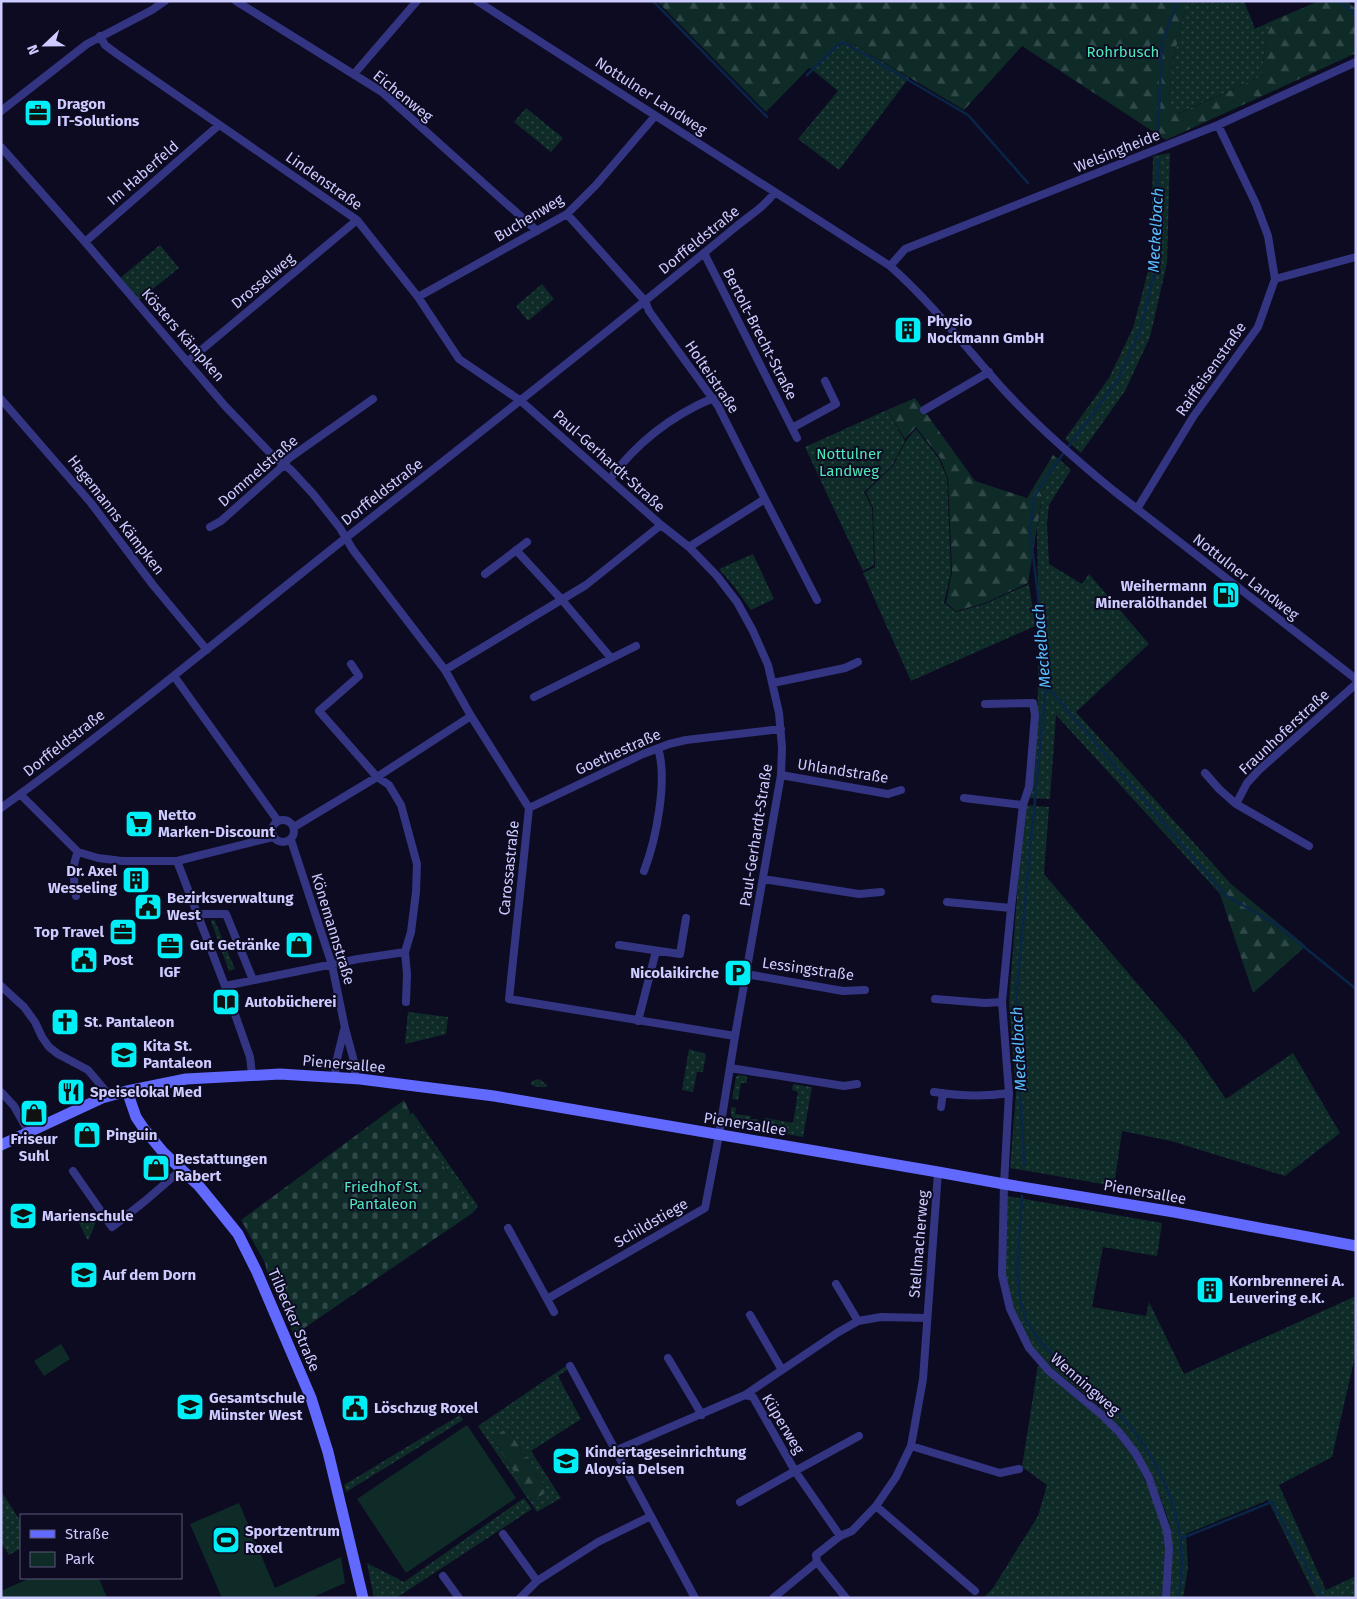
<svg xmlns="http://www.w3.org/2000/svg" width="1357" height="1599" font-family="'Fira Sans',sans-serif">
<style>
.green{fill:url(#green-dots);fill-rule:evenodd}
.forest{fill:url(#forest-firs)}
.cemetery{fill:url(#cemetery-stones)}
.pitch{fill:#0e2b28}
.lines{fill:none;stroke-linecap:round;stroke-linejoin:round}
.stream{stroke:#092547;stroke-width:2.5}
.street{stroke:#333583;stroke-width:8}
.secondary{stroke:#6269ff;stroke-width:11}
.labels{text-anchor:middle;stroke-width:4;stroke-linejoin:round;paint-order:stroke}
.park-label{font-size:15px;fill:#4fe7b6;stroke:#0d0b21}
.street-label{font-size:15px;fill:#cdcbff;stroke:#0d0b21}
.poi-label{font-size:15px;font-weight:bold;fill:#cdcbff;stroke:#0d0b21;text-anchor:start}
.water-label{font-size:16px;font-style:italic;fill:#59beff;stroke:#0d0b21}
</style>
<defs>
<pattern id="green-dots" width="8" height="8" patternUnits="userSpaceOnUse" patternTransform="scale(1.25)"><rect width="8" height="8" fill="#0e2b28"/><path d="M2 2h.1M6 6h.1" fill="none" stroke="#304848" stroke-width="1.8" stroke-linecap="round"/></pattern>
<pattern id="forest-firs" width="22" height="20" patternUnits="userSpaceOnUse" patternTransform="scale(1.25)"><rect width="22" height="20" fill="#0e2b28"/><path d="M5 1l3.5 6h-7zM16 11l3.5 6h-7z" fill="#304848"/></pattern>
<pattern id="cemetery-stones" width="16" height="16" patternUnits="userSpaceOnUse" patternTransform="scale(1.25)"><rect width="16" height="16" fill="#0e2b28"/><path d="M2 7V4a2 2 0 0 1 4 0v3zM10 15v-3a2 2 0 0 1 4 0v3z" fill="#304848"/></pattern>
</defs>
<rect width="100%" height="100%" fill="#0d0b21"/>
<path class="green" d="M 1187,1 L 1244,1 L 1255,29 L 1272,21 L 1266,37 L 1262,76 L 1177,114 L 1169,100 L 1172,65 Z
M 840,36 L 909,78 L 839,170 L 798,139 L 838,91 L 809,67 Z
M 526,108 L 563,138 L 551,152 L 514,122 Z
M 1170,153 L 1167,263 L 1150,337 L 1125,391 L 1081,453 L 1065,439 L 1109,378 L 1133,328 L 1151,260 L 1153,156 Z
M 160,245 L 179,268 L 139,300 L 120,278 Z
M 542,284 L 554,299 L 528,321 L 516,306 Z
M 887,410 L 905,441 L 892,466 L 864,492 L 872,508 L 874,565 L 863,571 L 805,447 Z
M 916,429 L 939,459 L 947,478 L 951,572 L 944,603 L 956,612 L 985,604 L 1029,584 L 1035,626 L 911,681 L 863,573 L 875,567 L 873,508 L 866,492 L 893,466 L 906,441 Z
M 1059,459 L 1071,470 L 1049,505 L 1047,523 L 1049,564 L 1082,584 L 1089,574 L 1149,644 L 1076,712 L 1231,884 L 1220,894 L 1056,715 L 1050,799 L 1030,798 L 1037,723 L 1039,647 L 1037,530 L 1043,491 Z
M 753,554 L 774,599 L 751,610 L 733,585 L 719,569 Z
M 1024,805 L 1049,807 L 1044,874 L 1187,1042 L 1226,1099 L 1293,1053 L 1340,1133 L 1285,1176 L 1171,1141 L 1122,1131 L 1114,1186 L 1010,1168 L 1016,1093 L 1009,1002 Z
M 214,919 L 235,969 L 229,971 L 211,921 Z
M 408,1012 L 448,1017 L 446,1034 L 405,1044 Z
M 689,1049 L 706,1054 L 703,1072 L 697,1072 L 693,1092 L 682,1090 Z
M 738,1075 L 747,1076 L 747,1083 L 741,1083 L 738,1100 L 732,1099 L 736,1077 Z
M 539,1079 L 547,1085 L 547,1087 L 536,1087 L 530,1084 L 534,1080 Z
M 793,1084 L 812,1087 L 803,1137 L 763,1130 L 765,1118 L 793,1123 L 798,1092 L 792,1090 Z
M 731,1107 L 736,1108 L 735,1114 L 751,1116 L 750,1119 L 757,1119 L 762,1124 L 762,1130 L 734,1124 L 731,1114 Z
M 413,1113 L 478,1206 L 474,1212 L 409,1115 Z
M 1007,1196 L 1162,1223 L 1157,1256 L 1103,1247 L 1092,1307 L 1146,1316 L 1149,1302 L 1184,1374 L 1356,1296 L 1356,1352 L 1332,1457 L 1279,1485 L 1326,1590 L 1356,1576 L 1356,1598 L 1316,1598 L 1268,1500 L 1186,1534 L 1188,1568 L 1183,1598 L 1169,1598 C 1171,1576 1174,1555 1171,1533 C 1170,1521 1164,1509 1160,1497 C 1144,1457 1124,1428 1091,1399 C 1073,1384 1041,1363 1030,1343 C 1021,1327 1012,1308 1008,1290 C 1002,1264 1007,1223 1007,1196 Z
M 88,1213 L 95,1215 L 96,1222 L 88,1241 L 77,1219 Z
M 1038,1365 L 1109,1426 L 1134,1458 L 1154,1499 L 1164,1533 L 1165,1552 L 1162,1598 L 983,1598 L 993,1588 L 1038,1516 L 1047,1485 L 1022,1467 Z
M 566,1366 L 568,1369 L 558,1376 L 581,1419 L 531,1451 L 561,1498 L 537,1512 L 478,1426 ZM 507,1428 L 548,1491 L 533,1501 L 492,1438 Z
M 460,1415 L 463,1420 L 346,1492 L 344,1485 Z
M 1,1491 L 21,1522 L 21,1548 L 9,1555 L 1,1543 Z
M 524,1498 L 532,1509 L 396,1598 L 374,1598 L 367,1563 L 404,1582 Z"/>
<path class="forest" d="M 657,1 L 1187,1 L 1172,65 L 1169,100 L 1178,114 L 1262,76 L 1266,37 L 1272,21 L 1319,1 L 1347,1 L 1356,9 L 1356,53 L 1166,140 L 1022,46 L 964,110 L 840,36 L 766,112 Z
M 915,398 L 975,481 L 1027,498 L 1053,455 L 1059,459 L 1043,491 L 1028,583 L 985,603 L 956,611 L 946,603 L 952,572 L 948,478 L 940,458 L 916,427 L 905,439 L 887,410 Z
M 1231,884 L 1306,946 L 1253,993 L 1220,894 Z
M 507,1428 L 548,1491 L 533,1501 L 492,1438 Z"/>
<path class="cemetery" d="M 404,1100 L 410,1112 L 409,1115 L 474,1212 L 294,1335 L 267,1272 L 265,1263 L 241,1220 Z"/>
<path class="pitch" d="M 61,1344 L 70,1359 L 44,1376 L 34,1361 Z
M 467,1425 L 516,1498 L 406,1573 L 357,1499 Z
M 239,1503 L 275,1588 L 341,1557 L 345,1583 L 311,1598 L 222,1598 L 190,1524 Z
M 30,1578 L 99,1578 L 107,1598 L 1,1598 L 1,1591 Z"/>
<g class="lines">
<path class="stream" d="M 653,1 L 767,117
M 1339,1 L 1356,15
M 807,75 L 840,43 L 845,43 L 968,115 L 1028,183
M 1158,131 L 1162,42 L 1178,1
M 1046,685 L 1225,895 L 1277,925 L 1356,989
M 1024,1165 L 1016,997 L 1046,685 L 1044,645 L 1030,530 L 1034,498 L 1045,478 L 1118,380 L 1141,328 L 1156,266 L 1158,159
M 1022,1196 C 1020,1238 1010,1284 1028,1323 C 1039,1347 1072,1370 1092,1388 C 1145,1433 1183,1496 1182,1568 C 1182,1578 1179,1588 1178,1598
M 1180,1539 L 1272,1502 L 1323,1598"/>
<path class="street" d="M 236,1 L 382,92 L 537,231
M 477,1 L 890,266 C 932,303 966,348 1004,390 C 1038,427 1075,459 1114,491 L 1356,679
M 100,36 L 105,45 L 117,54 L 357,220 L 418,297 L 459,359 L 521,401 L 661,525 L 689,547 L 717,576 L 737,602 L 753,631 L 768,665 L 779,713 L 782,748 L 781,775 L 735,1036 L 719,1135 L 705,1208 L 547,1299
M 354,74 L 417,1
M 1,111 L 87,44 L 152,10 L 165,1
M 1,147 L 85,242 L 225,406 L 272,455 L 291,470 L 314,495 L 340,528 L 353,550 L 445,670 L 471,716 L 529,808 L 509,999 L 735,1036
M 567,214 L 645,301 L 649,311 L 718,406 L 765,499 L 689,547
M 85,242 L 219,125
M 704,253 L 797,438
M 890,266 L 905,249 L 1218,125 L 1356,62
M 1275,279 L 1356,257
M 418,297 L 567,214 L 596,185 L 655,116
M 187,362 L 357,220
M 1,399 L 91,503 L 153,585 L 207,650
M 924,410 L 989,372
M 792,428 L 836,404 L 825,381
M 610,479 C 637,442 671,416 713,398
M 765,499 L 817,600
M 1137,509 L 1193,417 L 1258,327 L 1275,279 L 1268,236 L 1256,204 L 1218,125
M 210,527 L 221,521 L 284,465 L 288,459 L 373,399
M 516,550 L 562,600 L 611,658
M 485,574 L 527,542
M 351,664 L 359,676 L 319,711 L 377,777 L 389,785 L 401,805 L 417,864 L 416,892 L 411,932 L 405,952 L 407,974 L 406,1002
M 445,670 L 586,585 L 661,525
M 174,676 L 278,821
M 773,683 L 845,668 L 858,662
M 534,697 L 636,646
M 985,704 L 1033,703 L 1035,715 L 1029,787 L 1023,805 L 1011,908 L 1002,1002 L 1009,1093 L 1004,1184 L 1002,1275 L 1010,1309 L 1029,1348 L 1049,1371 L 1102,1415 L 1119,1432 L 1136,1454 L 1149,1478 L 1167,1531 L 1169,1549 L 1166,1598
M 1205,773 L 1219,789 L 1236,804 L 1309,846
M 781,775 L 888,794 L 901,790
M 20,794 L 78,852 L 98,858 L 122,861 L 177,861 L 273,837
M 964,798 L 1023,805
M 1236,804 L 1247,783 L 1259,770 L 1356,684
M 1,808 C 120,722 232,628 347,537 C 478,434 610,331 738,225 C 752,214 765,206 775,192
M 529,808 L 643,754 L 669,744 L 686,740 L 781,729
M272 831a11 11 0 1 1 22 0a11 11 0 1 1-22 0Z
M 294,827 L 377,777 L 471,716
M 291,840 L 332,965 L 345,1028 L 355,1065 L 355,1078
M 177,861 L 225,986 L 250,1057 L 252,1074
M 644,871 C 656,840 668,780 658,748
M 763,879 L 859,894 L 881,892
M 76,896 C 74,880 71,867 78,852
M 947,902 L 1011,908
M 198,914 L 226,914 L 253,980
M 619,945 L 680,954 L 686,918
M 746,974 L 843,991 L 865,990
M 1,986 L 24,1007 L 35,1022 L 42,1037 L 49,1047 L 58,1054 L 88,1070 L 110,1096
M 225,986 L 358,959 L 405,952
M 935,999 L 985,1003 L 1002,1002
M 638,1021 L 656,951
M 730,1068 L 844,1086 L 857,1084
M 335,1077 L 336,1063 L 344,1030
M 1,1092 L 14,1106 L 28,1131
M 934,1092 C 959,1096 984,1097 1009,1093
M 941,1107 L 943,1093
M 73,1171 L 112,1227 L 145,1201 L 181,1170
M 508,1228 L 554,1312
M 750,1315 L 782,1370
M 858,1321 L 881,1317 L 926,1318
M 668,1358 L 702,1415
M 570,1366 L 695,1598
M 911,1446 L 1000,1473 L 1019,1469
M 615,1451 L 745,1395 L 837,1333 L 858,1321 L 836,1284
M 740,1502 L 795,1471 L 753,1397 L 745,1395
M 876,1506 L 975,1591
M 503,1534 L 537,1581
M 840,1536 L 795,1471 L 859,1436
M 817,1562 L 846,1598
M 443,1576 L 459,1598
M 520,1598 L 537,1581 L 598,1542 L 651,1516
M 773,1598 L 817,1562 L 816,1555 L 840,1536 L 852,1531 L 876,1506 L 896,1477 L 911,1446 L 923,1379 L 938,1172"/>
<path class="secondary" d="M 127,1091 L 136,1117 L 144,1129 L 163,1152 L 199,1186 L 217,1208 L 238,1234 L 257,1272 L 311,1398 L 328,1452 L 363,1598
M 1,1145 L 102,1098 L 127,1091 L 186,1079 L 280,1074 L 360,1079 L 494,1096 L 938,1172 L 1004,1184 L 1174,1212 L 1356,1246"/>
</g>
<defs>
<symbol id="office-square" viewBox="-11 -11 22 22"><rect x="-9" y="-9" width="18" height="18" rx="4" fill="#00eff6" stroke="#0d0b21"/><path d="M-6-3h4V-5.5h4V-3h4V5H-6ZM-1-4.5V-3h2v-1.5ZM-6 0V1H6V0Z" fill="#111"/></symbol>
<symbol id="building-square" viewBox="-11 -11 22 22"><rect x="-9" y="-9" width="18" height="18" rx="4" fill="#00eff6" stroke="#0d0b21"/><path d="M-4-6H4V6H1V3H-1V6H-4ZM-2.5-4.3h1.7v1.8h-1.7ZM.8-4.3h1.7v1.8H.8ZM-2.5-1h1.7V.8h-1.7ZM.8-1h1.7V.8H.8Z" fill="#111"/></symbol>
<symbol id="fuel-square" viewBox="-11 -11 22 22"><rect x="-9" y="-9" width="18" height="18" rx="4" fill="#00eff6" stroke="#0d0b21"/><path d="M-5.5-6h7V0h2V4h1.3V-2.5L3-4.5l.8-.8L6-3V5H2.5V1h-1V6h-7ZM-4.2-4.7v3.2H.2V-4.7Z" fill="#111"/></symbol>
<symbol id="supermarket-square" viewBox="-11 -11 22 22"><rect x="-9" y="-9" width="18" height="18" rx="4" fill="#00eff6" stroke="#0d0b21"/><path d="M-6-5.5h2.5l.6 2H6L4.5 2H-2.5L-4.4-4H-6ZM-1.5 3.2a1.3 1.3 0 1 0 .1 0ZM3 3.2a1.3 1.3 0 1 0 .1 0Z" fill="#111"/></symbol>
<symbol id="civic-square" viewBox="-11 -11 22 22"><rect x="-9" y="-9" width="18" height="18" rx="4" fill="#00eff6" stroke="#0d0b21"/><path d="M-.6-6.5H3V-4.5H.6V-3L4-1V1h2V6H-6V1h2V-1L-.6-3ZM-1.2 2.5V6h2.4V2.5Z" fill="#111"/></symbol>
<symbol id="shop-square" viewBox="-11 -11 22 22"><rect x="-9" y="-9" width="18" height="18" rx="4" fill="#00eff6" stroke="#0d0b21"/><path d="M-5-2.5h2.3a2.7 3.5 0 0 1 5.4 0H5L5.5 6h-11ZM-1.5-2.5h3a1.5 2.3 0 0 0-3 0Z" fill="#111"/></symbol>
<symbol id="parking-square" viewBox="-11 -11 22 22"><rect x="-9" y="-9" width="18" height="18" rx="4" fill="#00eff6" stroke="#0d0b21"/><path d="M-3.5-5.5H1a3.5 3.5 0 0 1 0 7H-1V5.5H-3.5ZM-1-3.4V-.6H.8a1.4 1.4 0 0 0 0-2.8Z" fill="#111"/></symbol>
<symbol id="library-square" viewBox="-11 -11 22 22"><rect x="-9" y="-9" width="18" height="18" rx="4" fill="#00eff6" stroke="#0d0b21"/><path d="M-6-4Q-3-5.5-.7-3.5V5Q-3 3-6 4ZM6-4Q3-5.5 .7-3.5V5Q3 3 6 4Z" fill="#111"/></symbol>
<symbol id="church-square" viewBox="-11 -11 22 22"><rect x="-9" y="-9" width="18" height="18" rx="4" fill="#00eff6" stroke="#0d0b21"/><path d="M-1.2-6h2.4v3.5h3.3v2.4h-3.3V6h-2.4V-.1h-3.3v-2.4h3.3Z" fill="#111"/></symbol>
<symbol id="school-square" viewBox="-11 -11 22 22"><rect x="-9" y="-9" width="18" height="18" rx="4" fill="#00eff6" stroke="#0d0b21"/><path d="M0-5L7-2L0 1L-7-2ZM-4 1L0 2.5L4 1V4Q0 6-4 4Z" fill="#111"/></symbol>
<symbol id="restaurant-square" viewBox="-11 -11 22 22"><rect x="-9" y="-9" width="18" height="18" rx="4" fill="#00eff6" stroke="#0d0b21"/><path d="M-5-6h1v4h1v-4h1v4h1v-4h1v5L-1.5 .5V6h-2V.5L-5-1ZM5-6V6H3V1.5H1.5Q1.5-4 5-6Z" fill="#111"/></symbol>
<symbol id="stadium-square" viewBox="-11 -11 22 22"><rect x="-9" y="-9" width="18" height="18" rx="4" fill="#00eff6" stroke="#0d0b21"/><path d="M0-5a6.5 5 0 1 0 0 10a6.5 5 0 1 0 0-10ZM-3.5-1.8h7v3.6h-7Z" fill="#111"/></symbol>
</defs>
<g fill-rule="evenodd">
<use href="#office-square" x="22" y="97" width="32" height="32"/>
<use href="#building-square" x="892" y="314" width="32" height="32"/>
<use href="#fuel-square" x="1210" y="579" width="32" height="32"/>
<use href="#supermarket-square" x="123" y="808" width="32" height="32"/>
<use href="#building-square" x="120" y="864" width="32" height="32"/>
<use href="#civic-square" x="132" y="891" width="32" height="32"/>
<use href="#office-square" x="107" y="916" width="32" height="32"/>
<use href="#shop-square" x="283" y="929" width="32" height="32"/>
<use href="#office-square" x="154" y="930" width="32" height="32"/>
<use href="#civic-square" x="68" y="944" width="32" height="32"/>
<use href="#parking-square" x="722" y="957" width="32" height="32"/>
<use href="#library-square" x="210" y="986" width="32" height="32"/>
<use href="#church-square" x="49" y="1006" width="32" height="32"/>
<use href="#school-square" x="108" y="1039" width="32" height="32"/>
<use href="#restaurant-square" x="55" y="1076" width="32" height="32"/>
<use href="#shop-square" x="18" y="1097" width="32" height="32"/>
<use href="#shop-square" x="71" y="1119" width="32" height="32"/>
<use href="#shop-square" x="140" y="1152" width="32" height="32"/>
<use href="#school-square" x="7" y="1200" width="32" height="32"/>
<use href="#school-square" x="68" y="1259" width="32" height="32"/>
<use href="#building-square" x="1194" y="1274" width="32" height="32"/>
<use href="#school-square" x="174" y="1391" width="32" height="32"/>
<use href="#civic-square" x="339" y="1392" width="32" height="32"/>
<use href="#school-square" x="550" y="1445" width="32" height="32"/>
<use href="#stadium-square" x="210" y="1524" width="32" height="32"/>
</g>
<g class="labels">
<g class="park-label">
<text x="1123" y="57">Rohrbusch</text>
<text x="849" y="459">Nottulner<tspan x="849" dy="17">Landweg</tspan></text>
<text x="383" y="1192">Friedhof St.<tspan x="383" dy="17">Pantaleon</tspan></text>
</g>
<g class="street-label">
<text transform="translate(403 96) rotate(39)" y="5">Eichenweg</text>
<text transform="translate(651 96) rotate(33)" y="5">Nottulner Landweg</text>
<text transform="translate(1117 151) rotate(-22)" y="5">Welsingheide</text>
<text transform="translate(143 173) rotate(-41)" y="5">Im Haberfeld</text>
<text transform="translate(324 181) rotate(35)" y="5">Lindenstraße</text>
<text transform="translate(529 218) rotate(-31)" y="5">Buchenweg</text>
<text transform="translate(699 240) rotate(-39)" y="5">Dorffeldstraße</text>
<text transform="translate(263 281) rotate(-40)" y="5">Drosselweg</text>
<text transform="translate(760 334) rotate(63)" y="5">Bertolt-Brecht-Straße</text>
<text transform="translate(183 335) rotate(49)" y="5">Kösters Kämpken</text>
<text transform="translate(1211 369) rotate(-55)" y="5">Raiffeisenstraße</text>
<text transform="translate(712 377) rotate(56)" y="5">Holteistraße</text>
<text transform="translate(609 461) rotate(42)" y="5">Paul-Gerhardt-Straße</text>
<text transform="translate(258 471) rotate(-41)" y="5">Dommelstraße</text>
<text transform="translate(382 492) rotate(-38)" y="5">Dorffeldstraße</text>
<text transform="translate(116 515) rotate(52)" y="5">Hagemanns Kämpken</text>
<text transform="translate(1246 577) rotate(38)" y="5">Nottulner Landweg</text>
<text transform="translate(1284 732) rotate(-43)" y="5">Fraunhoferstraße</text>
<text transform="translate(64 743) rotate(-38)" y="5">Dorffeldstraße</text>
<text transform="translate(618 752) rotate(-24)" y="5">Goethestraße</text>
<text transform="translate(843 771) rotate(9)" y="5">Uhlandstraße</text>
<text transform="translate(756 835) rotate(-81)" y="5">Paul-Gerhardt-Straße</text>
<text transform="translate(509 868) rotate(-84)" y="5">Carossastraße</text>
<text transform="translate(333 929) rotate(73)" y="5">Könemannstraße</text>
<text transform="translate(808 969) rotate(8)" y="5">Lessingstraße</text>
<text transform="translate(344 1064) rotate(5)" y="5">Pienersallee</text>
<text transform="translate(745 1124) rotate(9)" y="5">Pienersallee</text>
<text transform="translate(1145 1192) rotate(10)" y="5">Pienersallee</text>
<text transform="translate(651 1223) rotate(-30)" y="5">Schildstiege</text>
<text transform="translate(919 1244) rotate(-85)" y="5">Stellmacherweg</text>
<text transform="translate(294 1320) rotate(67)" y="5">Tilbecker Straße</text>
<text transform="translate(1085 1384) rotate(41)" y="5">Wenningweg</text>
<text transform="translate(783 1424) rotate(59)" y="5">Küperweg</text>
</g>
<g class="poi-label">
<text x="57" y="109">Dragon<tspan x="57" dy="17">IT-Solutions</tspan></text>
<text x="927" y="326">Physio<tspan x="927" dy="17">Nockmann GmbH</tspan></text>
<text x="1207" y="591" text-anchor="end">Weihermann<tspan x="1207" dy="17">Mineralölhandel</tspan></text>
<text x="158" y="820">Netto<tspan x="158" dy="17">Marken-Discount</tspan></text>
<text x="117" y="876" text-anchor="end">Dr. Axel<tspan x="117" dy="17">Wesseling</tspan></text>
<text x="167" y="903">Bezirksverwaltung<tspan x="167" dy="17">West</tspan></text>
<text x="104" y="937" text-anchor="end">Top Travel</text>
<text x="280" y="950" text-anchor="end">Gut Getränke</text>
<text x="103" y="965">Post</text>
<text x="170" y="977" text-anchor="middle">IGF</text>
<text x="719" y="978" text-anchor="end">Nicolaikirche</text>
<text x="245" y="1007">Autobücherei</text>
<text x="84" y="1027">St. Pantaleon</text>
<text x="143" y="1051">Kita St.<tspan x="143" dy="17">Pantaleon</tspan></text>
<text x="90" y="1097">Speiselokal Med</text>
<text x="106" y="1140">Pinguin</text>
<text x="34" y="1144" text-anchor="middle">Friseur<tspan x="34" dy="17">Suhl</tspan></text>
<text x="175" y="1164">Bestattungen<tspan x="175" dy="17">Rabert</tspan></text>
<text x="42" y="1221">Marienschule</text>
<text x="103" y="1280">Auf dem Dorn</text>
<text x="1229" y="1286">Kornbrennerei A.<tspan x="1229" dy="17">Leuvering e.K.</tspan></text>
<text x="209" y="1403">Gesamtschule<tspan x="209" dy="17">Münster West</tspan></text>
<text x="374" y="1413">Löschzug Roxel</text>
<text x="585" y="1457">Kindertageseinrichtung<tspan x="585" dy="17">Aloysia Delsen</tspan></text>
<text x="245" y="1536">Sportzentrum<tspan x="245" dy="17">Roxel</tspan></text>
</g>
<g class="water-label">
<text transform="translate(1155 230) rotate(-87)" y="6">Meckelbach</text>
<text transform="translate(1041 646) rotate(-95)" y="6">Meckelbach</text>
<text transform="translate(1018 1049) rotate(-93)" y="6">Meckelbach</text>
</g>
</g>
<rect width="1357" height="1599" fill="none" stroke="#cdcbff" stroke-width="5"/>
<rect x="20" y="1514" width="162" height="65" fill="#0d0b21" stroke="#5a587a"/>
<rect x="30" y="1530" width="25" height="8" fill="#6269ff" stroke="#5a587a"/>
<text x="65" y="1539" font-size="15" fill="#cdcbff">Straße</text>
<rect x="30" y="1552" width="25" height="15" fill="#0e2b28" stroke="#5a587a"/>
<text x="65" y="1564" font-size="15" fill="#cdcbff">Park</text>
<g transform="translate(45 45) rotate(248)" stroke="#0d0b21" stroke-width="4" paint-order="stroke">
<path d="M0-4L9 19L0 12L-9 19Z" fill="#cdcbff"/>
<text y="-8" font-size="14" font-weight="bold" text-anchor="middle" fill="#cdcbff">N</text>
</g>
</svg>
